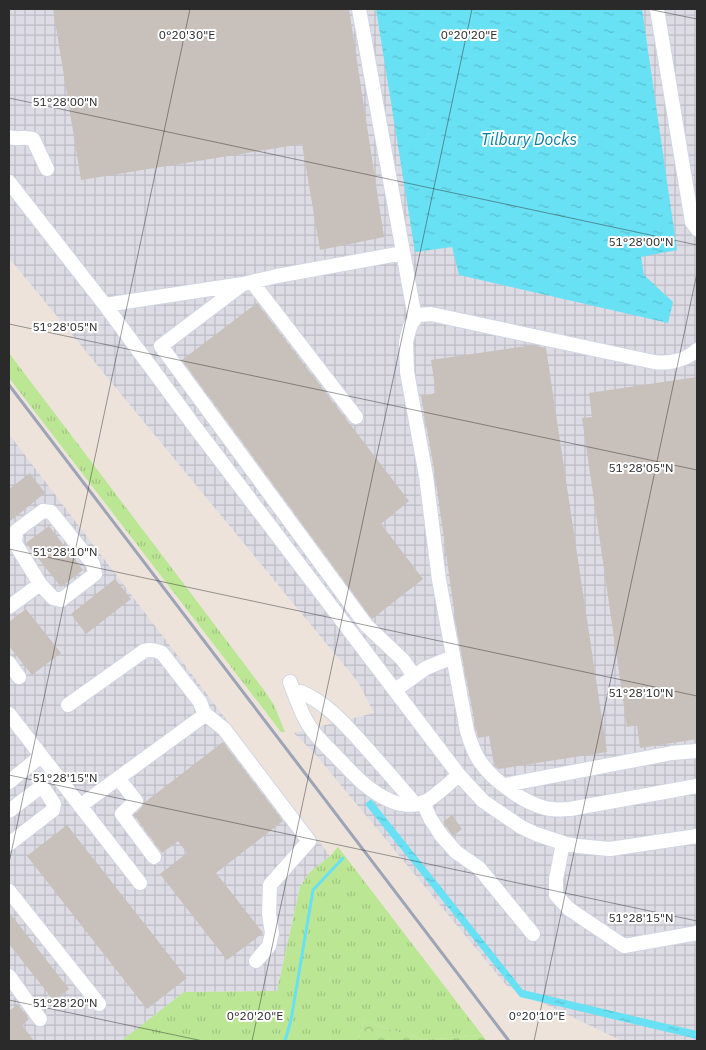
<svg xmlns="http://www.w3.org/2000/svg" width="706" height="1050" font-family="'IBM Plex Sans',sans-serif">
<style>
.industrial{fill:url(#industrial-grid)}
.grass{fill:url(#grass-tufts)}
.forest{fill:url(#forest-crowns)}
.water{fill:url(#water-ripples)}
.lines{fill:none;stroke-linecap:round;stroke-linejoin:round}
.stream{stroke:#68e1f4;stroke-width:3}
.building{fill:#c8c0ba}
.minor-casing{stroke:#d0d6e3;stroke-width:16}
.minor{stroke:#fff;stroke-width:14}
.rail{stroke:#9da4b5;stroke-width:3}
.ticks{fill:none;stroke:#2a2a2a;stroke-width:1;stroke-opacity:0.45}
.labels{text-anchor:middle;stroke-width:4;stroke-linejoin:round;paint-order:stroke}
.water-label{font-size:16px;font-style:italic;fill:#0780a0;stroke:#fff}
.ticks-label{font-size:12px;text-anchor:middle;fill:#2a2a2a;stroke:#fff;stroke-width:4;stroke-linejoin:round;paint-order:stroke}
</style>
<defs>
<pattern id="industrial-grid" width="8" height="8" patternUnits="userSpaceOnUse" patternTransform="scale(1.25)"><rect width="8" height="8" fill="#dddce5"/><path d="M0 4h8M4 0v8" fill="none" stroke="#bebdc5"/></pattern>
<pattern id="grass-tufts" width="24" height="20" patternUnits="userSpaceOnUse" patternTransform="scale(1.25)"><rect width="24" height="20" fill="#bbe694"/><path d="M3 7l-1-3M5 7V3M7 7l1-3M15 17l-1-3M17 17v-4M19 17l1-3" fill="none" stroke="#a1c580"/></pattern>
<pattern id="forest-crowns" width="20" height="18" patternUnits="userSpaceOnUse" patternTransform="scale(1.25)"><rect width="20" height="18" fill="#bbe694"/><path d="M2 6a3 3 0 1 1 6 0M12 15a3 3 0 1 1 6 0" fill="none" stroke="#a1c580"/></pattern>
<pattern id="water-ripples" width="26" height="14" patternUnits="userSpaceOnUse" patternTransform="scale(1.25)"><rect width="26" height="14" fill="#68e1f4"/><path d="M2 4q2-2 4 0t4 0M15 11q2-2 4 0t4 0" fill="none" stroke="#5ac1d1"/></pattern>
</defs>
<rect width="100%" height="100%" fill="#ede3db"/>
<path class="industrial" d="M 9,9 L 697,9 L 697,1041 L 622,1041 L 506,985 L 316,755 L 294,733 L 374,713 L 358,682 L 9,258 Z
M 9,434 L 330,856 L 310,872 L 300,887 L 277,991 L 184,992 L 121,1041 L 9,1041 Z"/>
<path class="grass" d="M 9,353 L 264,690 L 274,705 L 285,732 L 281,732 L 9,378 Z
M 338,847 L 482,1035 L 424,1040 L 364,1021 L 358,1041 L 121,1041 L 184,992 L 277,991 L 300,887 L 310,872 L 330,856 Z"/>
<path class="forest" d="M 364,1021 L 424,1040 L 482,1035 L 487,1041 L 358,1041 Z"/>
<path class="water" d="M 376,9 L 642,9 L 677,250 L 641,257 L 644,275 L 673,302 L 668,323 L 459,275 L 452,247 L 415,252 Z
M 371,799 L 523,990 L 697,1031 L 697,1039 L 520,997 L 365,804 Z"/>
<g class="lines">
<path class="stream" d="M 285,1041 L 291,1020 L 313,890 L 343,858"/>
</g>
<path class="building" d="M 53,9 L 349,9 L 384,237 L 320,250 L 302,144 L 81,180 Z
M 257,303 L 409,501 L 381,524 L 423,579 L 372,619 L 182,360 Z
M 533,345 L 546,348 L 607,752 L 498,769 L 494,765 L 489,736 L 478,738 L 476,729 L 457,631 L 435,475 L 421,396 L 436,393 L 431,360 Z
M 697,377 L 697,739 L 640,748 L 637,725 L 627,727 L 582,418 L 592,417 L 589,393 Z
M 30,473 L 45,493 L 9,522 L 9,489 Z
M 49,526 L 83,570 L 61,587 L 26,543 Z
M 115,579 L 131,599 L 86,634 L 71,614 Z
M 26,609 L 61,653 L 32,675 L 9,646 L 9,622 Z
M 223,742 L 283,821 L 216,873 L 263,933 L 227,960 L 160,874 L 187,853 L 178,841 L 162,853 L 134,815 L 142,807 L 144,803 Z
M 452,815 L 462,829 L 453,836 L 443,822 Z
M 67,825 L 187,978 L 147,1009 L 27,856 Z
M 9,912 L 69,989 L 54,1001 L 9,944 Z
M 18,1004 L 29,1019 L 22,1025 L 34,1041 L 9,1041 L 9,1011 Z"/>
<g class="lines">
<defs>
<path id="minor" d="M 359,9 L 415,318
M 657,9 L 692,222 L 697,229
M 9,137 C 17,140 25,136 33,139 L 47,169
M 9,182 L 105,305 L 195,427 L 459,775 L 483,801 L 521,827 L 536,834 L 563,843 L 578,846 L 610,849 L 697,836
M 252,282 L 356,417
M 243,284 L 161,346 L 366,625 L 403,660 L 414,676
M 105,305 L 243,284 L 277,276 L 403,253
M 697,350 C 684,361 671,364 654,362 L 431,314 L 418,315 L 411,324 L 409,330 L 406,342 L 407,372 L 426,476 L 439,580 L 467,731 C 470,741 473,751 479,760 C 492,780 527,806 551,809 C 557,810 564,809 570,809 L 697,786
M 43,511 L 51,512 L 93,564 L 95,574 L 61,600 L 53,598 L 40,584 L 15,543 L 16,531 Z
M 9,607 L 40,584
M 9,663 L 19,677
M 290,682 C 295,695 300,711 308,724 C 315,736 326,746 336,756 C 351,772 368,791 389,800 C 398,805 412,806 423,803 C 433,799 450,782 459,775
M 395,690 L 426,668 L 453,657
M 295,694 L 301,692 C 330,705 348,728 369,751 C 384,768 400,786 415,804
M 68,705 L 144,651 C 151,649 156,650 162,653 L 200,702 L 204,713 L 202,717 L 80,806
M 204,713 L 224,729 L 309,841 L 270,885 L 269,914 L 272,933 L 269,946 L 256,961
M 9,714 L 140,883
M 118,778 L 136,801 L 122,814 L 154,857
M 9,782 L 41,756
M 505,785 L 672,753 L 697,751
M 423,802 L 430,818 L 441,835 L 456,852 L 479,868 L 533,934
M 9,811 L 38,789 L 44,789 L 54,804 L 53,810 L 9,844
M 563,843 L 556,879 L 556,895 L 569,909 L 624,946 L 697,933
M 9,891 L 99,1004
M 9,976 L 40,1019"/>
</defs>
<use href="#minor" class="minor-casing"/>
<use href="#minor" class="minor"/>
<path class="rail" d="M 9,385 L 509,1041"/>
</g>
<path class="ticks" d="M 648,9 L 697,19M 9,98 L 697,245M 9,324 L 697,470M 9,549 L 697,696M 9,775 L 697,921M 9,863 L 190,9M 9,1000 L 203,1041M 252,1041 L 472,9M 534,1041 L 697,273"/>
<g class="labels">
<g class="water-label">
<text x="529" y="145">Tilbury Docks</text>
</g>
</g>
<g class="ticks-label">
<text x="187" y="39">0°20'30"E</text>
<text x="469" y="39">0°20'20"E</text>
<text x="65" y="106">51°28'00"N</text>
<text x="641" y="246">51°28'00"N</text>
<text x="65" y="331">51°28'05"N</text>
<text x="641" y="472">51°28'05"N</text>
<text x="65" y="556">51°28'10"N</text>
<text x="641" y="697">51°28'10"N</text>
<text x="65" y="782">51°28'15"N</text>
<text x="641" y="922">51°28'15"N</text>
<text x="65" y="1007">51°28'20"N</text>
<text x="255" y="1020">0°20'20"E</text>
<text x="537" y="1020">0°20'10"E</text>
</g>
<rect width="706" height="1050" fill="none" stroke="#2a2a2a" stroke-width="20"/>
</svg>
